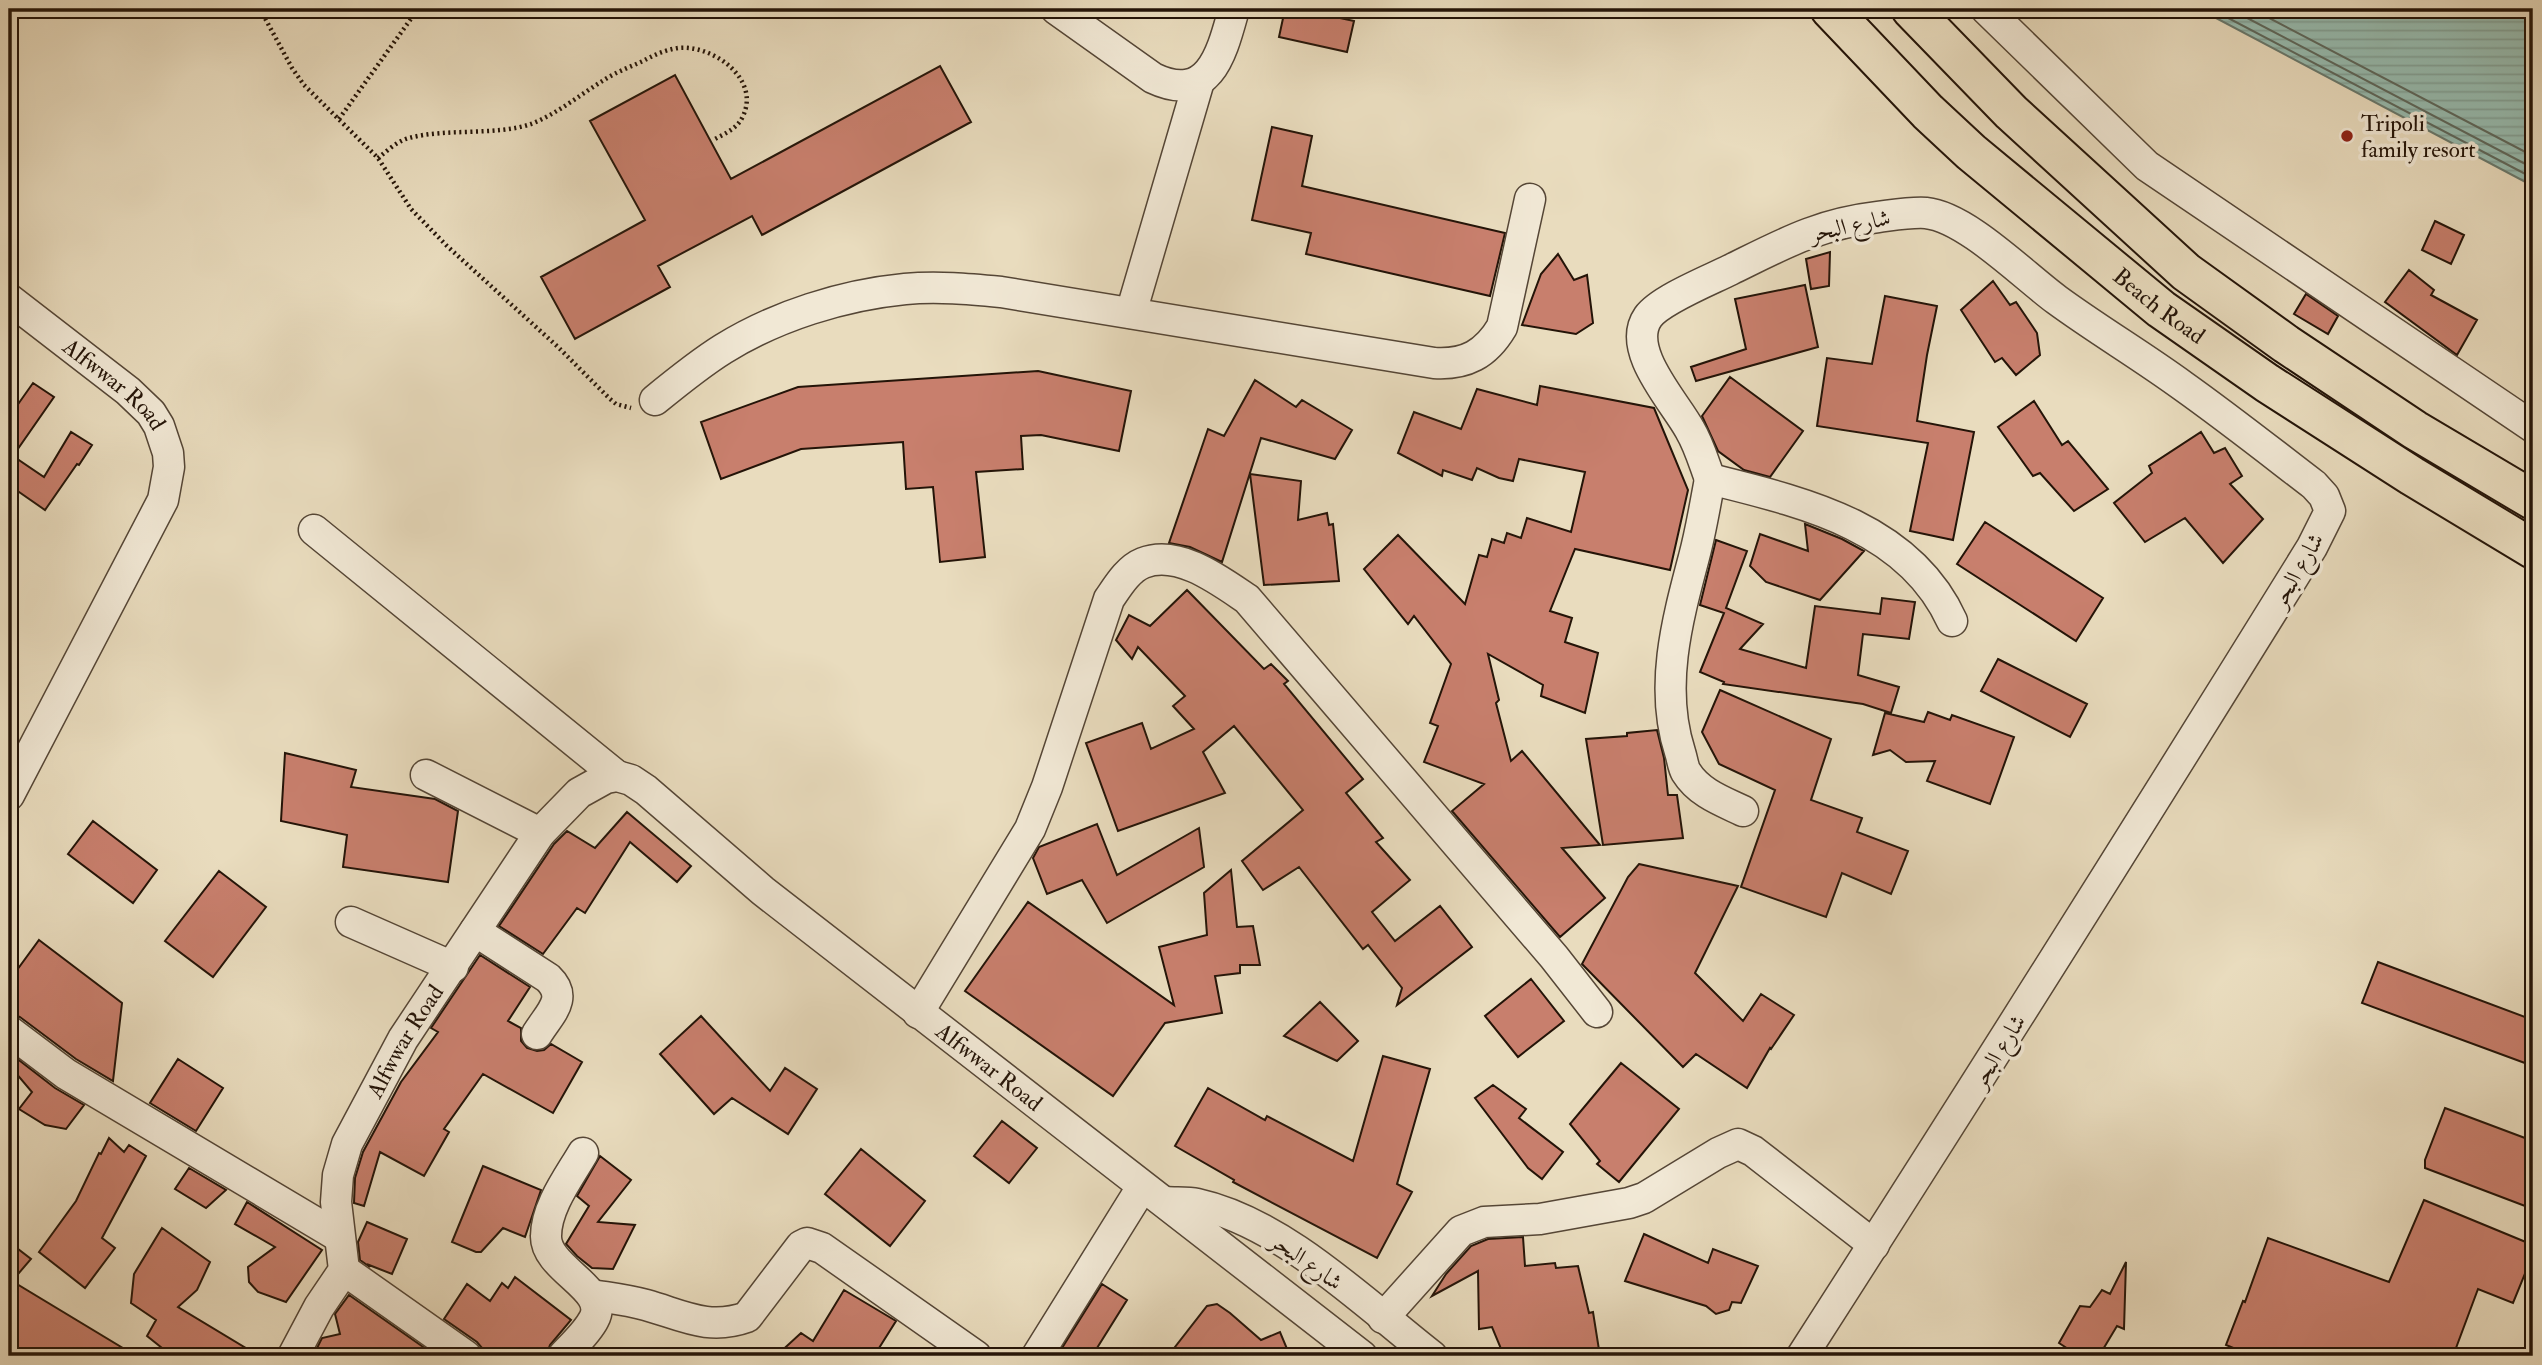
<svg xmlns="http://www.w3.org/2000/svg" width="2542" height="1365" font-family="'IM FELL Double Pica',Amiri,serif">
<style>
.water{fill:url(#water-rules);stroke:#69796d;stroke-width:2}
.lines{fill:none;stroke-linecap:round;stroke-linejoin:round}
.shore{stroke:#5e685c;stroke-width:2}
.building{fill:#c87f6d;stroke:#241408;stroke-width:2}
.minor-casing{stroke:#554636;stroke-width:33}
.highway-casing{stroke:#241408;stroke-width:42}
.path{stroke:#241408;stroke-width:4.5;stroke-dasharray:2 3.5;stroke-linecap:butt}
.minor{stroke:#f1e8d5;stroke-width:30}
.highway{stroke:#e9dcbe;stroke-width:38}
.poi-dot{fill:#8f2418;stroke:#f1e8d5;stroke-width:2.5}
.labels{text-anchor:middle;stroke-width:7;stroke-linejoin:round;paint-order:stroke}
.poi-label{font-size:23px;fill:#241408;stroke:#f1e8d5;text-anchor:start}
.street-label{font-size:23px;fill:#241408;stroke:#f1e8d5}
</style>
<defs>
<pattern id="water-rules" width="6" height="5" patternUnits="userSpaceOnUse" patternTransform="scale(1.75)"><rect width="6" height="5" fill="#97bcb0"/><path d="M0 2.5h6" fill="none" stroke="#82a196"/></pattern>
</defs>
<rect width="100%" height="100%" fill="#e9dcbe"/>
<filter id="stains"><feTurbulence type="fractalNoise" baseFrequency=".00286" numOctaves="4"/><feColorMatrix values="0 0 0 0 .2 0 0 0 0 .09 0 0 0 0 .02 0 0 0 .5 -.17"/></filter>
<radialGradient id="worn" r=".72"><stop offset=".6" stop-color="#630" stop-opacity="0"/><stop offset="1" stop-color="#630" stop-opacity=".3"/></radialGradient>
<path class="water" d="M 2199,9 L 2533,9 L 2533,186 Z"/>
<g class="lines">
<path class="shore" d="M 2211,9 L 2533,178
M 2230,9 L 2533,168
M 2252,9 L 2533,156"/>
</g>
<path class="building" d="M 1285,9 L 1298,9 L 1354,21 L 1347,52 L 1279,37 Z
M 940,66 L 971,122 L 762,235 L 752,216 L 658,266 L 670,287 L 575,339 L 541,277 L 645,220 L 590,121 L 675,75 L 731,179 Z
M 1272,127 L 1312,136 L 1302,186 L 1505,233 L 1490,296 L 1306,254 L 1311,233 L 1252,220 Z
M 2435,221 L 2464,235 L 2451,264 L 2422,250 Z
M 1830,252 L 1829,286 L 1811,289 L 1806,259 Z
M 1558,254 L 1574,280 L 1587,275 L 1593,323 L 1576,334 L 1522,325 L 1541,274 Z
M 2409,270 L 2434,290 L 2431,295 L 2477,320 L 2457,355 L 2385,302 Z
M 1993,281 L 2010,305 L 2016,302 L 2037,333 L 2040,355 L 2016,375 L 2002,358 L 1995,362 L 1961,310 Z
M 1805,285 L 1818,347 L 1696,381 L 1691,367 L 1746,349 L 1735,299 Z
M 2306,294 L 2338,316 L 2328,334 L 2294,314 Z
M 1885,296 L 1937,306 L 1927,355 L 1917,421 L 1974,432 L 1953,540 L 1910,531 L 1928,443 L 1817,426 L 1827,358 L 1872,364 Z
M 1038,371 L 1131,391 L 1119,451 L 1041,435 L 1021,436 L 1023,469 L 976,472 L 985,557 L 940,562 L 933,487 L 906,489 L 903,442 L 801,449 L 721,479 L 701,422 L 798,387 Z
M 1730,377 L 1803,431 L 1770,477 L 1744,470 L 1718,451 L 1702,416 Z
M 1255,380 L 1296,407 L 1302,400 L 1352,430 L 1335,459 L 1261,438 L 1222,562 L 1190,547 L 1169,543 L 1208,429 L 1224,436 Z
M 33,383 L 54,397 L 13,456 L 44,477 L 71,432 L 92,445 L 79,465 L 77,464 L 45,510 L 9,485 L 9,417 Z
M 1540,386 L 1654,408 L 1688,490 L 1670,570 L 1575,549 L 1550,611 L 1572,618 L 1565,642 L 1598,653 L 1585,713 L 1541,696 L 1543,685 L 1488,654 L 1499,700 L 1496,703 L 1511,761 L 1522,751 L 1600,845 L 1562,848 L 1605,898 L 1560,937 L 1452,811 L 1484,784 L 1424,762 L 1438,726 L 1430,723 L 1451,664 L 1414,616 L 1408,624 L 1364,569 L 1398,535 L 1465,604 L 1479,555 L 1487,557 L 1492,539 L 1504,543 L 1507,533 L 1521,538 L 1527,518 L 1571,532 L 1585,472 L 1519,459 L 1513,481 L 1499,478 L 1477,468 L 1472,480 L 1443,470 L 1442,476 L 1398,453 L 1414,412 L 1461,429 L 1477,389 L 1537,405 Z
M 2034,401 L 2062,445 L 2068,441 L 2108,489 L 2074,511 L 2040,473 L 2033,476 L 1998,427 Z
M 2201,432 L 2214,453 L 2225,448 L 2242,476 L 2230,484 L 2263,519 L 2223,563 L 2185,518 L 2145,542 L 2114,503 L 2152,473 L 2149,466 Z
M 1250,474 L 1301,481 L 1298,520 L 1327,513 L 1329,525 L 1333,524 L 1339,581 L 1264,585 Z
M 1985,522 L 2103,598 L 2076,641 L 1957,564 Z
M 1805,524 L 1842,539 L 1864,551 L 1820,600 L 1766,582 L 1750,566 L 1760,534 L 1808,551 Z
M 1716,540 L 1747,551 L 1726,608 L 1763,624 L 1740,649 L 1806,668 L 1815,606 L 1880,614 L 1882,598 L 1915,602 L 1909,639 L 1863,634 L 1858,675 L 1899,687 L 1891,713 L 1863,704 L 1723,684 L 1724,682 L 1700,672 L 1724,613 L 1700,605 Z
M 1187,590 L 1264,669 L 1271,664 L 1288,681 L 1284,684 L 1363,779 L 1346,793 L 1383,838 L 1376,842 L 1410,880 L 1372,912 L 1395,941 L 1440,906 L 1472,947 L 1397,1005 L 1402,988 L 1368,945 L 1363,949 L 1299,867 L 1263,890 L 1242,861 L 1303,810 L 1234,726 L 1203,752 L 1225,793 L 1118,831 L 1086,743 L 1142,723 L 1151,749 L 1194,729 L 1173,706 L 1185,696 L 1138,647 L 1132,659 L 1116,640 L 1129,615 L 1150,626 Z
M 1998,659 L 2087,704 L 2070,737 L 1981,691 Z
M 1720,690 L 1831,739 L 1811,800 L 1862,818 L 1857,832 L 1908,851 L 1891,894 L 1842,873 L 1826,917 L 1741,887 L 1775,790 L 1719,764 L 1702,732 Z
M 1928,712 L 1950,720 L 1952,715 L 2014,737 L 1990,804 L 1927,781 L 1935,761 L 1906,762 L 1890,750 L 1873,755 L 1885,713 L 1924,722 Z
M 1657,730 L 1664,758 L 1668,795 L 1677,795 L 1683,838 L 1603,845 L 1586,739 L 1627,736 L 1627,733 Z
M 285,753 L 356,770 L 351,787 L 435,799 L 458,811 L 448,882 L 343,867 L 347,835 L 281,821 Z
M 627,812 L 691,866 L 677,882 L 630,842 L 585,913 L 577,908 L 543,954 L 499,926 L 554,844 L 567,831 L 595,848 Z
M 93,821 L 157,870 L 133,903 L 68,854 Z
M 1097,824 L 1117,875 L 1199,828 L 1204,867 L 1107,923 L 1082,880 L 1047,894 L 1033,858 L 1039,847 Z
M 1639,864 L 1738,886 L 1695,973 L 1743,1021 L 1761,994 L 1794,1015 L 1771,1049 L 1770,1048 L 1747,1088 L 1696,1054 L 1683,1067 L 1582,964 L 1628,877 Z
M 1231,870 L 1237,927 L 1253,926 L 1260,965 L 1240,965 L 1240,973 L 1215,976 L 1222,1013 L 1165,1023 L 1113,1096 L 965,991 L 1028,902 L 1174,1005 L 1159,947 L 1207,935 L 1204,893 Z
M 219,871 L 266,907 L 213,977 L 165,941 Z
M 39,940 L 122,1003 L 113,1081 L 76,1059 L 20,1017 L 9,1012 L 9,981 Z
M 480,955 L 530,987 L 508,1021 L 521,1028 L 521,1041 L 527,1048 L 537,1051 L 544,1050 L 551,1044 L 582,1062 L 553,1113 L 483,1074 L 444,1129 L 449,1132 L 424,1176 L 380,1152 L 364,1206 L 354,1203 L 355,1178 L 363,1152 L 401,1082 L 438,1032 L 431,1028 Z
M 2378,962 L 2533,1020 L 2533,1066 L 2362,1003 Z
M 1531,979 L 1564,1021 L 1518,1057 L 1485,1016 Z
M 1320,1002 L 1358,1041 L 1337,1061 L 1284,1036 Z
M 701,1016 L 770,1091 L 785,1068 L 817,1089 L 788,1134 L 732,1098 L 714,1114 L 660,1054 Z
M 11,1054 L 55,1088 L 84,1105 L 66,1129 L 45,1125 L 19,1109 L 32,1092 L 9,1065 Z
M 1383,1056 L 1430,1069 L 1397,1184 L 1412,1192 L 1377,1258 L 1233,1182 L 1234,1180 L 1175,1146 L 1208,1088 L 1265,1120 L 1267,1116 L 1353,1161 Z
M 178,1059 L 223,1088 L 196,1131 L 150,1103 Z
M 1621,1063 L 1679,1109 L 1619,1182 L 1597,1164 L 1600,1161 L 1570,1124 Z
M 1493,1085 L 1526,1109 L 1519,1118 L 1563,1152 L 1542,1179 L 1528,1168 L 1475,1098 Z
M 2445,1108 L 2533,1141 L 2533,1209 L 2425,1168 L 2425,1160 Z
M 1002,1121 L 1037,1148 L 1009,1183 L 974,1156 Z
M 109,1138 L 124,1152 L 129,1145 L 146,1156 L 102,1238 L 115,1248 L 85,1288 L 39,1252 L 76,1201 L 99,1153 L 101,1154 Z
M 861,1149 L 925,1201 L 890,1246 L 825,1194 Z
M 600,1156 L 631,1180 L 598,1222 L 635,1225 L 613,1269 L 592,1268 L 577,1256 L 566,1244 L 589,1206 L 577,1196 Z
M 483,1166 L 541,1190 L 525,1237 L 503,1228 L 481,1252 L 476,1252 L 452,1242 Z
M 189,1168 L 226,1190 L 206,1208 L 175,1189 Z
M 2424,1200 L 2533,1245 L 2533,1254 L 2513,1303 L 2478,1289 L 2453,1356 L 2253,1356 L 2226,1345 L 2243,1301 L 2245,1302 L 2268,1238 L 2389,1282 Z
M 247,1202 L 322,1250 L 286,1302 L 258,1292 L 249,1282 L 248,1267 L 275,1247 L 235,1224 Z
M 367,1222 L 407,1239 L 392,1274 L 369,1265 L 370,1267 L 360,1260 L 358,1242 Z
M 162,1228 L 210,1262 L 197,1290 L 178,1307 L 259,1356 L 157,1356 L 162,1348 L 147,1336 L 156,1320 L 131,1303 L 134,1274 Z
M 1644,1234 L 1708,1263 L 1713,1249 L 1758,1266 L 1741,1303 L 1732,1302 L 1729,1310 L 1716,1314 L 1706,1306 L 1625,1281 Z
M 1523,1237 L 1525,1266 L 1555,1263 L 1556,1268 L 1578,1266 L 1589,1313 L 1593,1312 L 1600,1356 L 1504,1356 L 1492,1327 L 1479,1329 L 1478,1271 L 1432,1296 L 1446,1274 L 1471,1246 L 1488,1239 Z
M 9,1242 L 31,1259 L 12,1281 L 136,1356 L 9,1356 L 14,1346 L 9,1334 Z
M 2126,1262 L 2124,1329 L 2117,1326 L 2099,1356 L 2079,1356 L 2059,1343 L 2080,1306 L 2090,1307 L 2102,1290 L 2110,1294 Z
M 515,1277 L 571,1320 L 550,1345 L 546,1356 L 483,1356 L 482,1348 L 477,1342 L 444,1319 L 467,1284 L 490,1301 L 502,1283 L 508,1288 Z
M 1102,1284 L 1127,1300 L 1092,1356 L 1057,1356 Z
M 844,1290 L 896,1321 L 874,1356 L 776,1356 L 801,1333 L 813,1341 Z
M 349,1295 L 436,1356 L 313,1356 L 322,1338 L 340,1334 L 335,1314 Z
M 1217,1304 L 1230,1313 L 1261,1340 L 1280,1332 L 1290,1356 L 1168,1356 L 1207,1306 Z"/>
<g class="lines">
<defs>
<g id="minor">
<path d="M 1056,9 L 1153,78 C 1210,105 1222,52 1234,9"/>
<path d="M 1986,9 L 2147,166 L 2533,427"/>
<path id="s1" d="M 9,299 L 128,391 L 151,413 L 159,426 L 168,453 L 169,467 L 163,500 L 9,795"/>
<path d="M 1131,313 L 1199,81"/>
<path d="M 655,400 C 677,382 699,364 723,349 C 776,316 843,295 905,289 C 937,286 969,289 1001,292 L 1434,363 C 1466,365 1486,354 1502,327 L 1530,199"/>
<path d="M 1710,479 C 1704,463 1699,445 1690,430 C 1675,402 1625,350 1648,317 C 1660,300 1710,280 1730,270 C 1783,244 1818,224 1878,217 C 1894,215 1910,212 1926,213 C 1966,217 2023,275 2057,300 C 2098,330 2142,356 2183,386 C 2228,418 2271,452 2314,485 L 2324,496 L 2330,511 L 2312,547 C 2144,818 1974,1088 1802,1356"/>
<path d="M 1710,479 C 1705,505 1701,531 1694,557 C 1677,621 1659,687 1680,752 C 1682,758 1683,767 1686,772 C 1699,793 1722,801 1743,811"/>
<path d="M 1710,479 C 1802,502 1909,526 1952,621"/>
<path d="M 314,530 L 617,776"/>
<path d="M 426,775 L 540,833"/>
<path d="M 351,922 L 453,967"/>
<path d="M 475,931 L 548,978 C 569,998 550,1013 537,1034"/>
<path d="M 918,1013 L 1030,829 L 1047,787 L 1109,599 C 1118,586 1128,569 1143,563 C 1178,549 1219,580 1247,599 L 1554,957 L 1597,1012"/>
<path d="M 9,1031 L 66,1074 L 338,1236"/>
<path d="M 1165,1202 C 1175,1203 1187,1202 1197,1204 C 1283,1223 1364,1303 1432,1356"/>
<path d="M 344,1270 L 466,1356"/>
<path d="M 592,1295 C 610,1298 628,1300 646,1305 C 682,1315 708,1331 747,1317 L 801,1246 L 807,1243 L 822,1248 L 976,1356"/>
<path d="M 1383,1318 L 1461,1231 L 1484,1222 L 1540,1219 L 1629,1203 L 1644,1198 L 1718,1153 L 1738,1144 L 1753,1151 L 1874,1245"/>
<path id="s2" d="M 293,1356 L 319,1307 L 344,1270 L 336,1202 L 338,1175 L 347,1144 L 403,1039 L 540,833 L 579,793 L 606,778 L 617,776 L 631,780 L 646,790 L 763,891 L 1362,1356"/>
<path d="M 563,1356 C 573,1345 587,1333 594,1319 C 610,1289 545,1269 546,1236 C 546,1207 569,1177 583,1153"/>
<path d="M 1037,1356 L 1142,1187"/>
</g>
<g id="highway">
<path id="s3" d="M 1830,9 L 1928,112 L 1971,152 L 2161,309 L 2267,383 L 2412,476 L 2533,549"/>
<path d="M 1911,9 L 2011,112 L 2186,272 L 2286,344 L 2415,430 L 2533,500"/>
</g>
</defs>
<use href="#minor" class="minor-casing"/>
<use href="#highway" class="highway-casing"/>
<path class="path" d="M 260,9 L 292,68 L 304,85 L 378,158 L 411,209 L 447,246 L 558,347 L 610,399 L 616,404 L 631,408
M 339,119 L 418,9
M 378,158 C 387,151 397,141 409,138 C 446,128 496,136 531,124 C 557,114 581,94 604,80 C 616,72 630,67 643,61 C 654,55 665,50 678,48 C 711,44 761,78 743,116 C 738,128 726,133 715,139"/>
<use href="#minor" class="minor"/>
<use href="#highway" class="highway"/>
</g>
<circle class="poi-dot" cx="2347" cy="136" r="7"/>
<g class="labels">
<g class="poi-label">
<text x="2361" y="131">Tripoli<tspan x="2361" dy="26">family resort</tspan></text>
</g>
<g class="street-label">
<text transform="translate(1850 225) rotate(-12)" y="8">شارع البحر</text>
<text dy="8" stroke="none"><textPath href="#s3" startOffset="444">Beach Road</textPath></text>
<text dy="8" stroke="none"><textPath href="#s1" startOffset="136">Alfwwar Road</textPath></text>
<text transform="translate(2297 570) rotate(-60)" y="8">شارع البحر</text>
<text dy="8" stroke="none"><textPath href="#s2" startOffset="346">Alfwwar Road</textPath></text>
<text transform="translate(1998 1051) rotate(-58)" y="8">شارع البحر</text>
<text dy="8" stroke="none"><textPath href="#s2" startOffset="1166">Alfwwar Road</textPath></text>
<text transform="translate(1307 1261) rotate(35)" y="8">شارع البحر</text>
</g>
</g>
<rect width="2542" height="1365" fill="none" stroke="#e9dcbe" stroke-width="35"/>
<rect x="10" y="10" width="2521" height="1344" fill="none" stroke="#241408" stroke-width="3.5"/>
<rect x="18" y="18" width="2507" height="1330" fill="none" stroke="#241408" stroke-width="2"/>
<rect width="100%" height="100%" filter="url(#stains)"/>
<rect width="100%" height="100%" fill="url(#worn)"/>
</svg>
